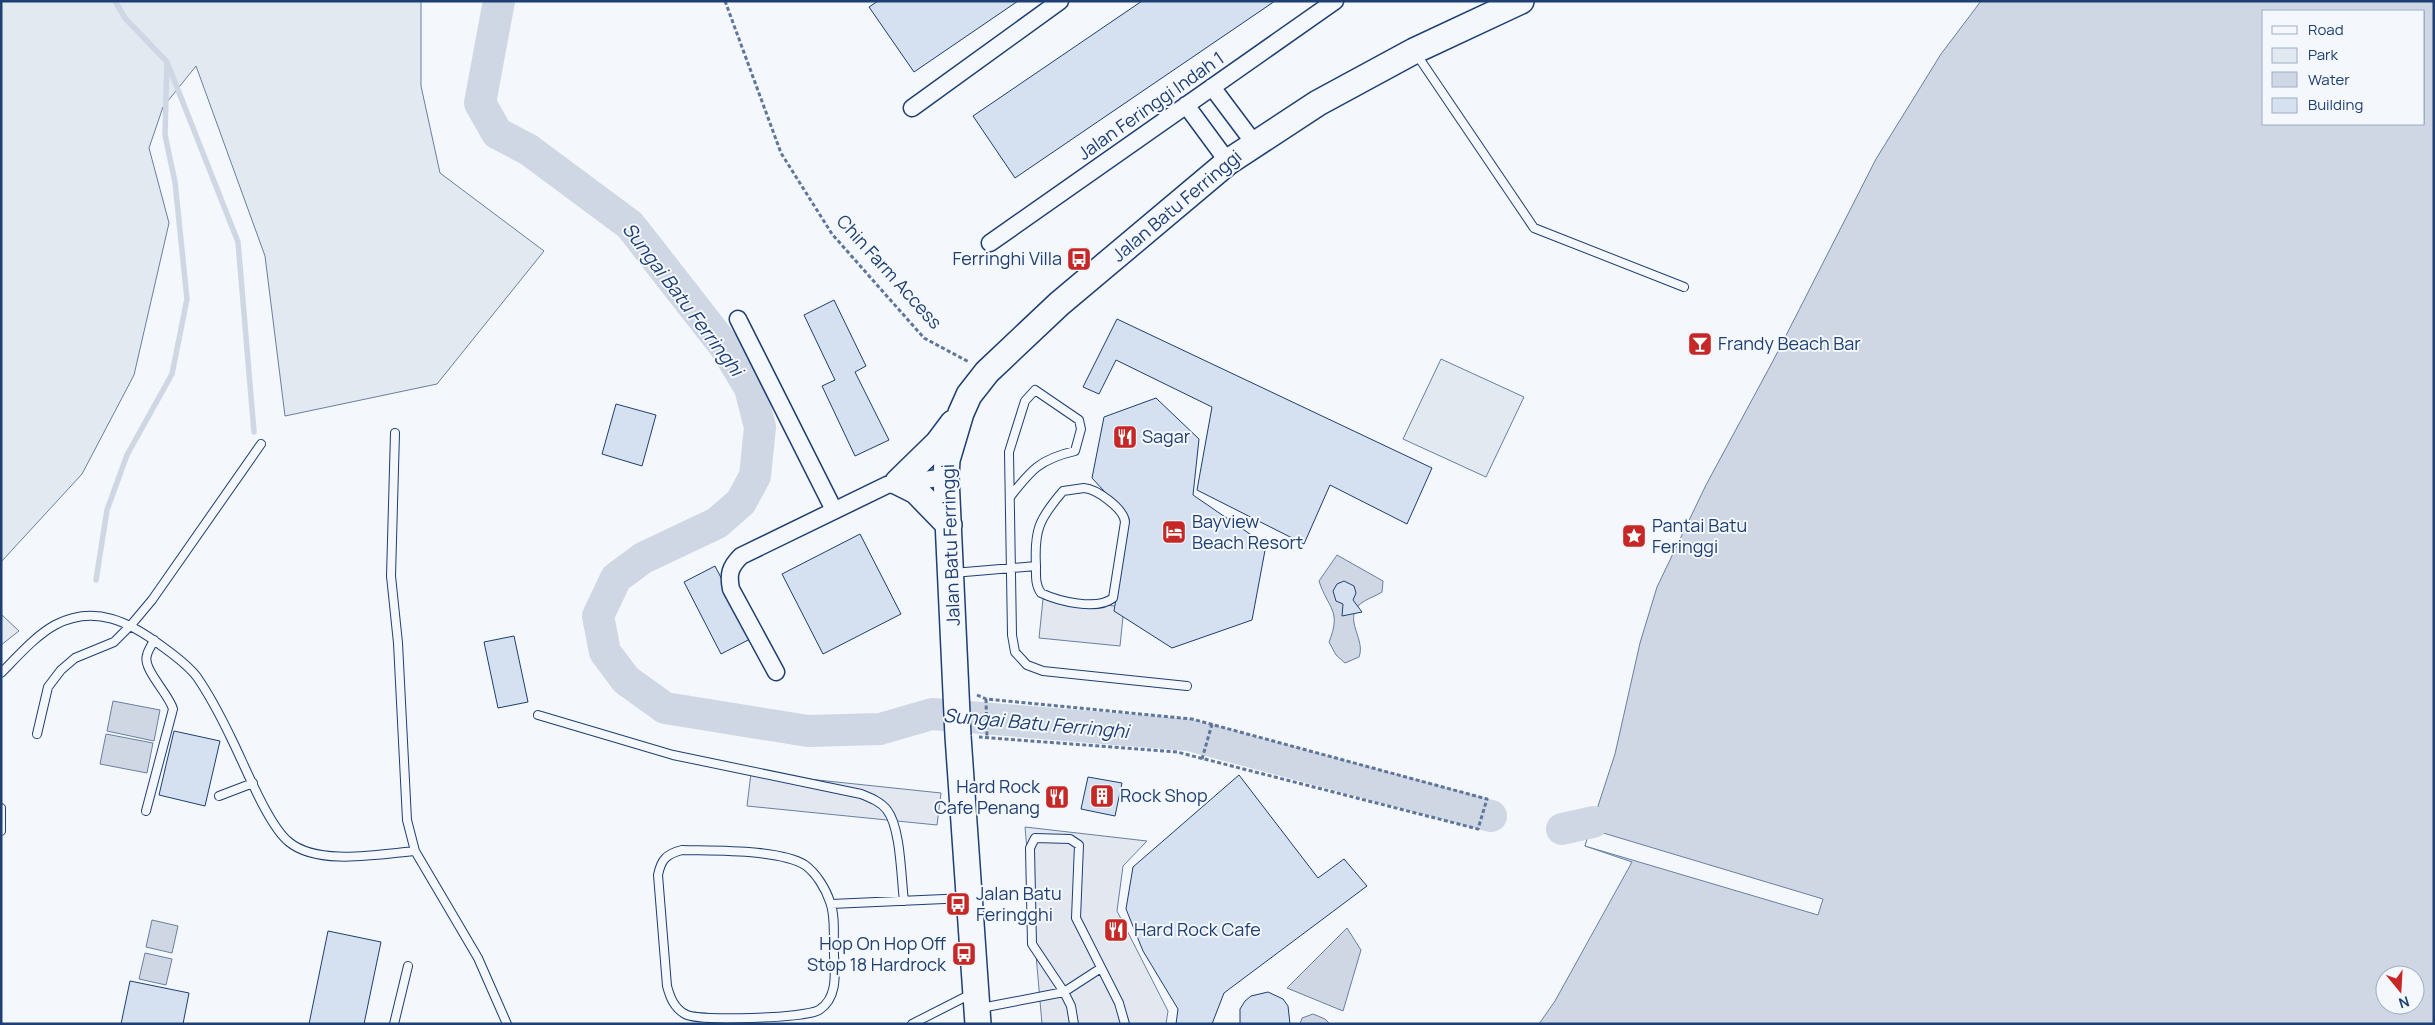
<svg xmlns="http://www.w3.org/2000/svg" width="2435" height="1025" font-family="Manrope,sans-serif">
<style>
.green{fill:#e3e9f0;stroke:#687fa3}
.parking{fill:#e3e8f0;stroke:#687fa3}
.water{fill:#cfd7e4;stroke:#687fa3;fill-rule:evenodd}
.pier{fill:#f4f7fb;stroke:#687fa3}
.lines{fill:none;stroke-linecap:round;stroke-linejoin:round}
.stream{stroke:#cfd7e4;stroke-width:5.5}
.river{stroke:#cfd7e4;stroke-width:32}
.building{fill:#d5e0f0;stroke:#1d3f73}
.service-casing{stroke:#1d3f73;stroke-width:10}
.minor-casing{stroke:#1d3f73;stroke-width:19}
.primary-casing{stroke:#1d3f73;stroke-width:28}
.path{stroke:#5e769c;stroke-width:3;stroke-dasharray:4 2.5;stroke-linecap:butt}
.service{stroke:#f4f7fb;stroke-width:8}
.minor{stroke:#f4f7fb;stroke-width:16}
.primary{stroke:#f4f7fb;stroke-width:25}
.labels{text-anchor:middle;stroke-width:4;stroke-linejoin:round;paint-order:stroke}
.street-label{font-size:18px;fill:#1d3f73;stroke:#f4f7fb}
.poi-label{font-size:18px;fill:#1d3f73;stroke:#f4f7fb;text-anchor:start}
.water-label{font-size:19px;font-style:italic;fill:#1d3f73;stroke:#f4f7fb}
</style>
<rect width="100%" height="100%" fill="#f4f7fb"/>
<path class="green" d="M 1,1 L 421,1 L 421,86 L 440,173 L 544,251 L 437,384 L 285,416 L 265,256 L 196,66 L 163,107 L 149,148 L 169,223 L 134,375 L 82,474 L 1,562 Z
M 1441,359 L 1524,397 L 1486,477 L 1403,439 Z
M 1,614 L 19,631 L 1,645 Z"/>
<path class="parking" d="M 1043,599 L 1124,607 L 1120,646 L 1039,638 Z
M 751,773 L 941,793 L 937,825 L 747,806 Z
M 1025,827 L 1147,841 L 1123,866 L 1117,911 L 1168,1011 L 1166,1024 L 1042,1024 Z"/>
<path class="water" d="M 1981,1 L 2434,1 L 2434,1024 L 1539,1024 L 1555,1001 L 1632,862 L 1585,846 L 1615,754 L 1640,643 L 1657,587 L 1706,485 L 1774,359 L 1876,159 L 1941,54 ZM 2264,11 L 2424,11 L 2424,124 L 2264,124 ZM 2385,975 L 2415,975 L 2415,1005 L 2385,1005 Z
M 1337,555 L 1383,581 L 1382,592 C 1376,596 1366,599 1360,604 C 1343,620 1366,639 1359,657 L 1345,663 L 1336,655 L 1329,642 C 1342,610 1328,609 1319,581 Z
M 113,701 L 160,710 L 154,741 L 107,731 Z
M 106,734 L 153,743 L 147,773 L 100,764 Z
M 152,920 L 178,926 L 172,953 L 146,947 Z
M 1347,928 L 1361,950 L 1343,1011 L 1287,988 Z
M 145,953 L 172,959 L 166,985 L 139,979 Z
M 1313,1014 L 1325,1019 L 1330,1024 L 1300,1024 L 1302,1018 Z"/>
<path class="pier" d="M 1590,829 L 1823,899 L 1818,915 L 1585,846 Z"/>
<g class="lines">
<path class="stream" d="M 115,1 L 125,18 L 167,62 L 238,242 L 254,432
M 96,580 L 107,510 L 127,455 L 172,374 L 187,299 L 175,182 L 165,135 L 167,62"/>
<path class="river" d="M 499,1 L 480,103 L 497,133 L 529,150 L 630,225 L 726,348 L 750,388 L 760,427 L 755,476 L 741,502 L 717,523 L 643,558 L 616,578 L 598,616 L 605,652 L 626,680 L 665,708 L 808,731 L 880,729 L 932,714 L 1189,735 L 1491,816
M 1562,829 L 1593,822"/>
</g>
<path class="building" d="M 878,1 L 1018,1 L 914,72 L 869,7 Z
M 1142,1 L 1275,1 L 1015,178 L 973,116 Z
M 834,300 L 866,366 L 855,372 L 889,440 L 855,456 L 822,386 L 835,380 L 804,315 Z
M 1117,319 L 1432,468 L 1407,524 L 1330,485 L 1304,544 L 1197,490 L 1212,407 L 1116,360 L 1099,394 L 1083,387 Z
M 1156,398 L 1199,439 L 1193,495 L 1266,545 L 1252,620 L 1172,648 L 1114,611 L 1129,518 L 1092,478 L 1104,417 Z
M 616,404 L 656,415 L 642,466 L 602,454 Z
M 860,534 L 901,614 L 823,654 L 782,574 Z
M 715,566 L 752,638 L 721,654 L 684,582 Z
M 1344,581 L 1354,586 L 1356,593 L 1353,600 L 1362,612 L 1342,616 L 1343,604 L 1336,601 L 1333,591 L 1337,584 Z
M 514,636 L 528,702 L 498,708 L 484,642 Z
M 174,731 L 220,741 L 205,806 L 159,795 Z
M 1239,775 L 1318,878 L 1344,859 L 1367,886 L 1224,993 L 1212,1024 L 1176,1024 L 1178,1009 L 1143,951 L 1126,909 L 1133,867 Z
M 1088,777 L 1122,783 L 1115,816 L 1081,809 Z
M 328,931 L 381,942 L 364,1024 L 309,1024 Z
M 130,981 L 189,993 L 183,1024 L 121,1024 Z
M 1268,992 L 1283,999 L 1288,1006 L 1290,1024 L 1240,1024 L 1240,1009 L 1245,1001 L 1251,996 Z"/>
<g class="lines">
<defs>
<path id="service" d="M 1417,55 L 1534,228 L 1684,287
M 395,433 L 391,576 L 398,643 L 407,820 L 415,851 L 478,958 L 507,1024
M 1084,488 C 1097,489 1124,509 1125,522 L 1113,598 C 1097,611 1058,601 1041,593 C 1035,585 1036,575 1036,566 C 1034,530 1039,519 1063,491 Z
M 1010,497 C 1031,470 1040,459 1075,451 L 1081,429 L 1079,420 L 1035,390 L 1025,401 L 1009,452 L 1012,635 L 1015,652 L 1027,665 L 1043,671 L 1187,686
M 953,573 L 1036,566
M 1,673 C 17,657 35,636 55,625 C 95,604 130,622 163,647 C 174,655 188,665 197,677 C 210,696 222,719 232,740 C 245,766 268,825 289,842 C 318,866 380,854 415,851
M 538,715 L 673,755 L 861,794 C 871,798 881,802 887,810 C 901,828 901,878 904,901
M 37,734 L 48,687 L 61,670 L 75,658 L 114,642 L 131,625 L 152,600 L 261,444
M 219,796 L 253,783
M 1,808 L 1,831
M 146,811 L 173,709 C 169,694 142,669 147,655 C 148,650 152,645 154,640
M 682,850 C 713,851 779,849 805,865 C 816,873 826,889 830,902 C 836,917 833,938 834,955 C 835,973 838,998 819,1010 C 806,1018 697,1022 685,1014 C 674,1008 670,997 667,986 L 658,875 C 661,860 666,854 682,850 Z
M 831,904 L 967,898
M 981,1008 L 1064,992 L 1101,968
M 394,1024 L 408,966
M 912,1024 L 973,993
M 1074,1024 L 1071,1006 L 1064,992 L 1032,944 L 1030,848 L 1035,838 L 1070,839 L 1079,845 L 1076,918 L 1119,1003 L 1125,1024"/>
<path id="minor" d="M 1212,87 L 1254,143
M 1186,105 L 1228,162
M 912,108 L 1060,1
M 990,243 L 1335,1
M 738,319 L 834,510
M 776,672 L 731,589 C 728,574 730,567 741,556 L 887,485 L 946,477"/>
<path id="primary" d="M 949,525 L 916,491 L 898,482 L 938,443 L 953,423
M 978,1024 L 958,736 L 946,477 L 947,460 L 961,413 L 969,395 L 987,372 L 1059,304 L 1228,162 L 1318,103 L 1414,51 L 1521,1"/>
</defs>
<use href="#service" class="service-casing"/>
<use href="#minor" class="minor-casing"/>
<use href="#primary" class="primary-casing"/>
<path class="path" d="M 725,1 L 781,153 L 832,234 L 924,338 L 969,362
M 977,695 L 986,699 L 1192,719 L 1487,799 L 1478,829 L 1177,752 L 979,737
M 986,699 L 987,738
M 1202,759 L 1212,724"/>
<use href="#service" class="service"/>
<use href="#minor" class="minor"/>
<use href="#primary" class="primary"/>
</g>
<defs>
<symbol id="bus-square" viewBox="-11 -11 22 22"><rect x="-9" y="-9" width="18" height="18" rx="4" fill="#c62828" stroke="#f4f7fb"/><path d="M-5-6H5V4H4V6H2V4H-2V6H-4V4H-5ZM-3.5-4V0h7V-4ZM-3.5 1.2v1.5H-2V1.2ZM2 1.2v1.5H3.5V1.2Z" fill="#fff"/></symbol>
<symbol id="bar-square" viewBox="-11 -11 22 22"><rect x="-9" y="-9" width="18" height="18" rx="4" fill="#c62828" stroke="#f4f7fb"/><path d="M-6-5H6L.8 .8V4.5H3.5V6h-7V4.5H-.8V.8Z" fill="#fff"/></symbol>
<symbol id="restaurant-square" viewBox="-11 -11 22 22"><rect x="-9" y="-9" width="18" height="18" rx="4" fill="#c62828" stroke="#f4f7fb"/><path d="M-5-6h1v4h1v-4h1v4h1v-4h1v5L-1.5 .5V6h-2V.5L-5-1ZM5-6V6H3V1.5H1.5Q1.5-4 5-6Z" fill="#fff"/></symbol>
<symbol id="hotel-square" viewBox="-11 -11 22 22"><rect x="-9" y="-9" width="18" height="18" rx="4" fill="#c62828" stroke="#f4f7fb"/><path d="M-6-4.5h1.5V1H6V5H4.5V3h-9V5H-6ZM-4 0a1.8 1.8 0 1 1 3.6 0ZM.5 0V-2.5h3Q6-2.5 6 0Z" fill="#fff"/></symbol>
<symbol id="sight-square" viewBox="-11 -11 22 22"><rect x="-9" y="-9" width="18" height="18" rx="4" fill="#c62828" stroke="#f4f7fb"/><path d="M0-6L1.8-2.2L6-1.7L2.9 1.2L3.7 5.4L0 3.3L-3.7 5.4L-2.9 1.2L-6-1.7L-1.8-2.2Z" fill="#fff"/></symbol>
<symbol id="building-square" viewBox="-11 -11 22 22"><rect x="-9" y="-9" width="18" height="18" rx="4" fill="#c62828" stroke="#f4f7fb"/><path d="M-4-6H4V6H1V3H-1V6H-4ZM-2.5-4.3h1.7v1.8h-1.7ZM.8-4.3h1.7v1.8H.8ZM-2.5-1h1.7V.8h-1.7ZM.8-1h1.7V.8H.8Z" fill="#fff"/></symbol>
</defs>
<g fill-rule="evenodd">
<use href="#bus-square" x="1065" y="245" width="28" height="28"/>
<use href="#bar-square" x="1686" y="330" width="28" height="28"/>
<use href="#restaurant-square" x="1111" y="423" width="28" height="28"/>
<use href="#hotel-square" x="1160" y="518" width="28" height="28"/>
<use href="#sight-square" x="1620" y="522" width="28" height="28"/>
<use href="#building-square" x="1088" y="782" width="28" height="28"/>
<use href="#restaurant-square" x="1043" y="783" width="28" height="28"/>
<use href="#bus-square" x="944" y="890" width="28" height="28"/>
<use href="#restaurant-square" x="1102" y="916" width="28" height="28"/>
<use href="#bus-square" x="950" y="940" width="28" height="28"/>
</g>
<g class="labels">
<g class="street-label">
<text transform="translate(1151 106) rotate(-35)" y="6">Jalan Feringgi Indah 1</text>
<text transform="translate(1177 206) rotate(-40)" y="6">Jalan Batu Ferringgi</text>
<text transform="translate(889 272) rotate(48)" y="6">Chin Farm Access</text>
<text transform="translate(951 545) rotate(-92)" y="6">Jalan Batu Ferringgi</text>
</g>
<g class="poi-label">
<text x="1062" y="265" text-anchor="end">Ferringhi Villa</text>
<text x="1718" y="350">Frandy Beach Bar</text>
<text x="1142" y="443">Sagar</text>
<text x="1192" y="528">Bayview<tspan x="1192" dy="21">Beach Resort</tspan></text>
<text x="1652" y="532">Pantai Batu<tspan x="1652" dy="21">Feringgi</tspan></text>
<text x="1040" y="793" text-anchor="end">Hard Rock<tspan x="1040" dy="21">Cafe Penang</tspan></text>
<text x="1120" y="802">Rock Shop</text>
<text x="976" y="900">Jalan Batu<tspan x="976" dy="21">Feringghi</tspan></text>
<text x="1134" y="936">Hard Rock Cafe</text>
<text x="946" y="950" text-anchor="end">Hop On Hop Off<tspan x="946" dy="21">Stop 18 Hardrock</tspan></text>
</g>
<g class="water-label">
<text transform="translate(683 299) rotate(53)" y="7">Sungai Batu Ferringhi</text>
<text transform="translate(1036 723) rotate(5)" y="7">Sungai Batu Ferringhi</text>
</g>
</g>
<rect width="2435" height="1025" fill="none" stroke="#1d3f73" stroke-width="5"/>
<rect x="2262" y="10" width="162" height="115" fill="#f4f7fb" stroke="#9eadc5"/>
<rect x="2272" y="26" width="25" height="8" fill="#f4f7fb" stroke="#9eadc5"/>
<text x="2308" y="35" font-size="15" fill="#1d3f73">Road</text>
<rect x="2272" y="48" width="25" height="15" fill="#e3e9f0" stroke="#9eadc5"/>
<text x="2308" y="60" font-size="15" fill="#1d3f73">Park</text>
<rect x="2272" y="72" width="25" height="15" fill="#cfd7e4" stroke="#9eadc5"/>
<text x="2308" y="85" font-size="15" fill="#1d3f73">Water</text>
<rect x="2272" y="98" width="25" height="15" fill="#d5e0f0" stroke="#9eadc5"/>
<text x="2308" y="110" font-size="15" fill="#1d3f73">Building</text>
<g transform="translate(2400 990) rotate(162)"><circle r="24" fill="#f4f7fb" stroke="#9eadc5"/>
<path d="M0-4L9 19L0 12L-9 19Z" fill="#c62828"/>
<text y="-8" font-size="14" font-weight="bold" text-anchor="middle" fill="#1d3f73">N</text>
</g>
</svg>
